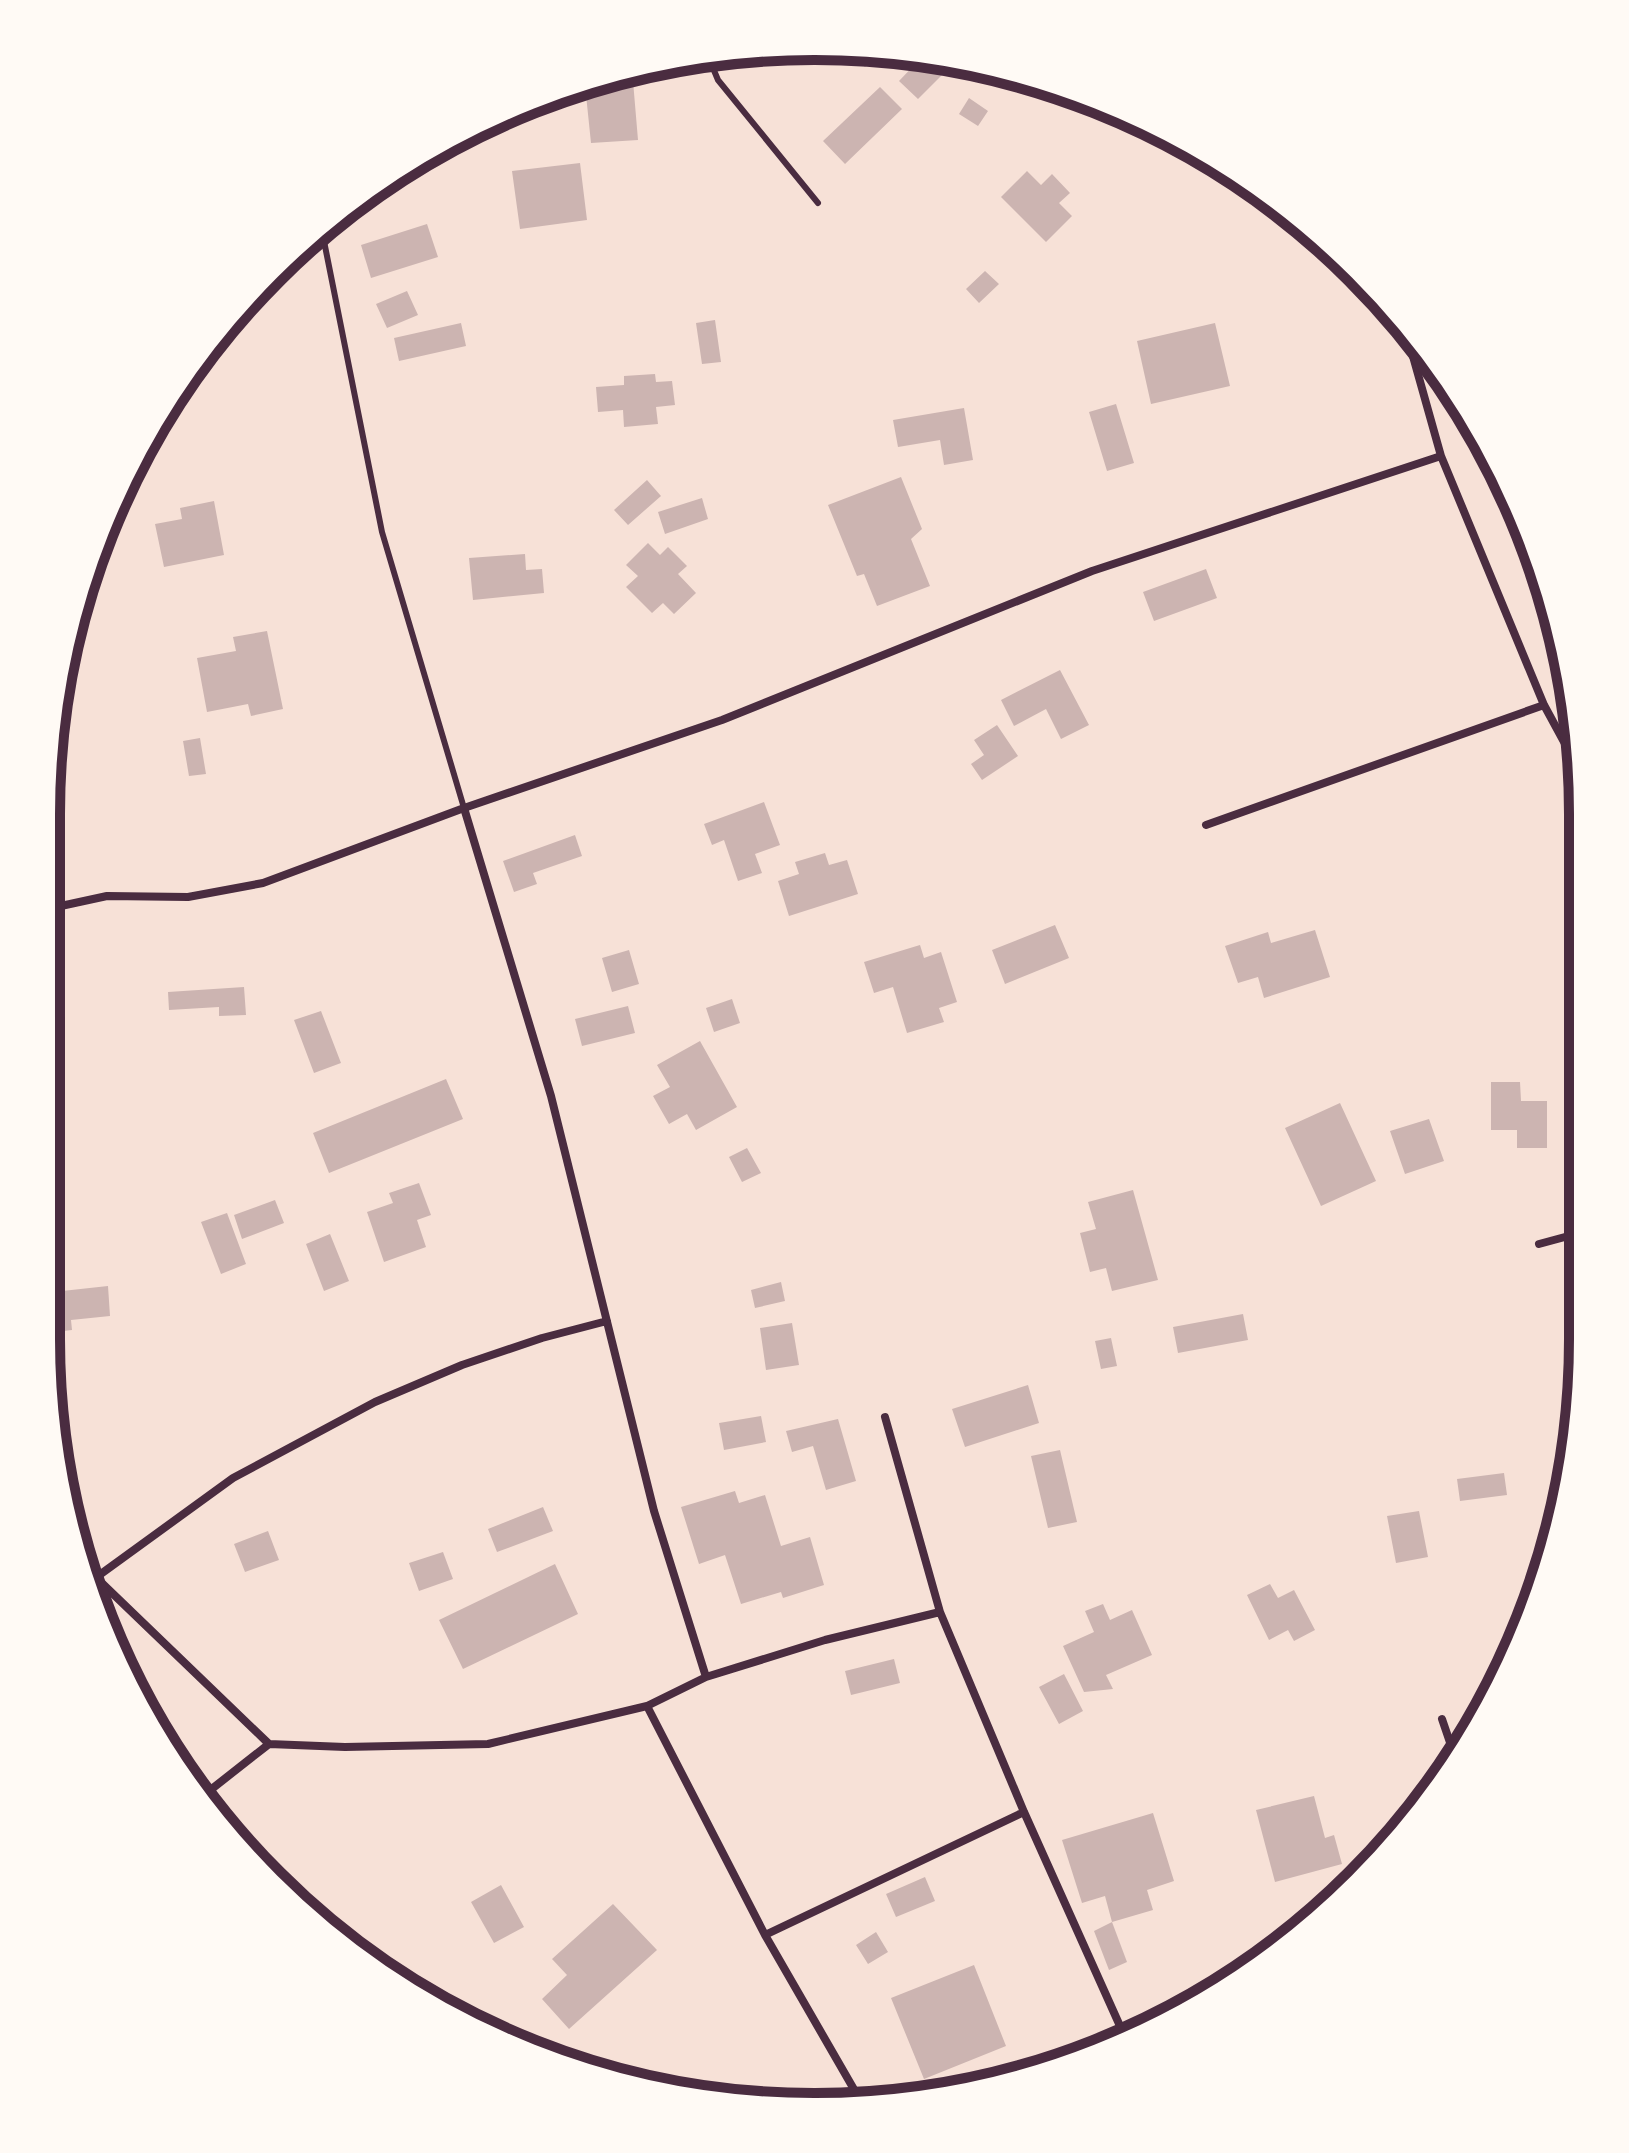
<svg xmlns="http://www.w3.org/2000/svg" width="1629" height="2153" font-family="'DejaVu Sans',sans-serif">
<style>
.building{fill:#ccb4b1}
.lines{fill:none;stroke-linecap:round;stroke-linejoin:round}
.service{stroke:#4a2c40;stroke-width:6}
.minor{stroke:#4a2c40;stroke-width:8}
.rim{fill:none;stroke:#4a2c40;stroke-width:10}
</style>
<rect width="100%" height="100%" fill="#f7e1d7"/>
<path class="building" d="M 828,47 L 847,49 L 879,52 L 865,67 L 846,50 L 839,58 Z
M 922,57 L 946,59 L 952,65 L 918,99 L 899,81 Z
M 633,81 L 638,140 L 591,143 L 585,85 Z
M 880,87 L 902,109 L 845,164 L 823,141 Z
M 969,98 L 988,111 L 978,126 L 959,114 Z
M 1145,124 L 1170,137 L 1155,144 Z
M 580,163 L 587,220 L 520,229 L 512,171 Z
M 1027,171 L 1041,185 L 1052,174 L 1070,193 L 1059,203 L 1072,216 L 1046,242 L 1001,197 Z
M 427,224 L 438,257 L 371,278 L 361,245 Z
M 985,271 L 999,284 L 979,303 L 966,289 Z
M 407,291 L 418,315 L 387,328 L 376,304 Z
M 715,320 L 721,362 L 702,364 L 696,323 Z
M 461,323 L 466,346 L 399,361 L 394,338 Z
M 1215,323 L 1230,386 L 1151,404 L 1137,341 Z
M 655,374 L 656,382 L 672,381 L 675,405 L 656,407 L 658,424 L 624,427 L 623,410 L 598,412 L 596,387 L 624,385 L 624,376 Z
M 1116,404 L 1134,463 L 1107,471 L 1089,412 Z
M 964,408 L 973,460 L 944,465 L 940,440 L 898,447 L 893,420 Z
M 901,477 L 922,529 L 911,539 L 930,586 L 877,606 L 864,574 L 857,576 L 828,505 Z
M 647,480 L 661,496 L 628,525 L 614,510 Z
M 702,498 L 708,519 L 665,534 L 658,512 Z
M 214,501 L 224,555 L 164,567 L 155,524 L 182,519 L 180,508 Z
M 648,543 L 660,555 L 668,547 L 687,566 L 678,574 L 696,593 L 674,614 L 663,603 L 652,613 L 626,587 L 638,576 L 626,565 Z
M 525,554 L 526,570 L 542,569 L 544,593 L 473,600 L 469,558 Z
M 1206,569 L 1217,598 L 1154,621 L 1143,592 Z
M 267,631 L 283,709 L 251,716 L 248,704 L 207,712 L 197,658 L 236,651 L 233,637 Z
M 1060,670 L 1089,725 L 1061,739 L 1046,709 L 1014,726 L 1001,700 Z
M 997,725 L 1018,756 L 982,780 L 971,764 L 984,755 L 974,740 Z
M 200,738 L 206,774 L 189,776 L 183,741 Z
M 764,802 L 780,845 L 755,854 L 762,873 L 738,881 L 724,840 L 712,845 L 704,824 Z
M 575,835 L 582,856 L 533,873 L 537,884 L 514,892 L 503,861 Z
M 825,853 L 829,865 L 847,860 L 858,894 L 789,916 L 778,881 L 799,874 L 795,862 Z
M 1055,925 L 1069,958 L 1005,984 L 992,950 Z
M 1315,930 L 1330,977 L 1264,998 L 1258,977 L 1238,983 L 1225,946 L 1268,932 L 1271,943 Z
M 920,945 L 924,958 L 941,952 L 957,1002 L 939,1008 L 944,1022 L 907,1033 L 893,987 L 874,993 L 864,962 Z
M 629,950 L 639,984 L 612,992 L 602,958 Z
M 244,987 L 246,1015 L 219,1016 L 219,1007 L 169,1010 L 168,992 Z
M 732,999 L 740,1023 L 714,1032 L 706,1008 Z
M 628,1006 L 635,1033 L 582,1046 L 575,1019 Z
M 321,1011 L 341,1063 L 314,1073 L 294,1020 Z
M 700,1041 L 737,1107 L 696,1130 L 687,1114 L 669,1124 L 653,1096 L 670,1087 L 657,1065 Z
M 446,1079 L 463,1119 L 329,1173 L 313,1133 Z
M 1491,1082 L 1520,1082 L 1521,1101 L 1547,1101 L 1547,1148 L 1517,1148 L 1517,1130 L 1491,1130 Z
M 1340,1103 L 1376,1181 L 1321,1206 L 1285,1128 Z
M 1429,1119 L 1444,1161 L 1405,1174 L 1390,1131 Z
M 747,1148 L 761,1173 L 742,1182 L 729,1157 Z
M 419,1183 L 431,1215 L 417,1220 L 426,1247 L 384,1262 L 367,1212 L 393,1203 L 389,1193 Z
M 1133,1190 L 1158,1280 L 1112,1291 L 1106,1268 L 1090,1272 L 1080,1233 L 1096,1229 L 1088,1202 Z
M 275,1200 L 284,1223 L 242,1239 L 234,1215 Z
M 227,1213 L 246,1264 L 221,1274 L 201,1222 Z
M 330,1234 L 349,1281 L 324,1291 L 306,1244 Z
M 781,1282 L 785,1301 L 755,1308 L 751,1290 Z
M 108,1286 L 110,1316 L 71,1320 L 72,1330 L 46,1333 L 46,1305 L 54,1305 L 53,1292 Z
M 1243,1314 L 1248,1340 L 1178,1353 L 1173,1327 Z
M 792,1323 L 799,1365 L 766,1370 L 760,1328 Z
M 1111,1338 L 1117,1366 L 1101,1369 L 1095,1341 Z
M 1028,1385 L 1039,1423 L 965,1447 L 952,1409 Z
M 761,1416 L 766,1442 L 724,1450 L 719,1423 Z
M 838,1419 L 856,1481 L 826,1490 L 813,1446 L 792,1452 L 786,1431 Z
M 1060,1450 L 1077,1522 L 1048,1528 L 1031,1456 Z
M 1504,1473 L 1507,1495 L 1460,1501 L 1457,1479 Z
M 735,1491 L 739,1503 L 765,1495 L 781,1546 L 810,1537 L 824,1585 L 783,1598 L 781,1592 L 741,1604 L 725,1555 L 699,1564 L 681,1507 Z
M 543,1507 L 553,1531 L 497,1552 L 488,1529 Z
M 1419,1511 L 1428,1557 L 1396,1563 L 1387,1516 Z
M 268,1531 L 279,1560 L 245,1572 L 234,1544 Z
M 443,1552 L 453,1579 L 419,1591 L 409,1563 Z
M 555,1564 L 578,1614 L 463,1669 L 439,1620 Z
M 1270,1584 L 1278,1598 L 1294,1590 L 1315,1630 L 1294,1641 L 1288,1630 L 1269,1640 L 1247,1595 Z
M 1103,1604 L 1110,1620 L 1132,1610 L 1152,1655 L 1106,1675 L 1113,1689 L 1084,1692 L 1063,1646 L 1094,1632 L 1085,1611 Z
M 894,1659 L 900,1683 L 851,1695 L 845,1671 Z
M 1064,1674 L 1083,1711 L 1059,1724 L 1039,1687 Z
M 1314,1796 L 1325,1838 L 1334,1835 L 1342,1864 L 1275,1882 L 1256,1810 Z
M 1153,1813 L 1174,1881 L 1147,1890 L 1153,1910 L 1112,1922 L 1105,1896 L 1082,1903 L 1062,1840 Z
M 925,1877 L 935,1901 L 896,1917 L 886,1894 Z
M 501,1885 L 524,1927 L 494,1943 L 471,1902 Z
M 613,1904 L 657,1950 L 569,2029 L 542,1999 L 567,1975 L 552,1959 Z
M 1112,1922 L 1127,1962 L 1109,1970 L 1094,1931 Z
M 876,1932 L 888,1952 L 868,1964 L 856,1945 Z
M 974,1965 L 1006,2046 L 924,2079 L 891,1998 Z
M 470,2005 L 481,2030 L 452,2012 Z"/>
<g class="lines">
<path class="service" d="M 708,56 L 718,80 L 818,203
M 323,236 L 382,532 L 464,808"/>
<path class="minor" d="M 1405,328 L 1441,456 L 1544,705 L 1576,764
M 464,808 L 551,1096 L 654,1511 L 706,1677
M 1206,825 L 1544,705
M 47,909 L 107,896 L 188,897 L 263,883 L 464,808 L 722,720 L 1092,571 L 1441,456
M 1539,1244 L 1576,1234
M 885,1417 L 940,1612 L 1024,1812 L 1124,2035
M 83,1565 L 269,1744
M 98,1576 L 233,1478 L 375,1402 L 462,1365 L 542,1338 L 607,1321
M 647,1706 L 765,1935 L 863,2105
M 1442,1719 L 1456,1760
M 204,1795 L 269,1744 L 345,1747 L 488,1744 L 647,1706 L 706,1677 L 825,1640 L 940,1612
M 765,1935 L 1024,1812"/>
</g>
<path d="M0 0H1629V2153H0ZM814 60H815A754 754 0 0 1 1569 814V1339A754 754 0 0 1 815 2093H814A754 754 0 0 1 60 1339V814A754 754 0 0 1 814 60Z" fill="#fffaf5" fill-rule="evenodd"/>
<path class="rim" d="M814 60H815A754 754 0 0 1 1569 814V1339A754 754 0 0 1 815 2093H814A754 754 0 0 1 60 1339V814A754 754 0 0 1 814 60Z"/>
</svg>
